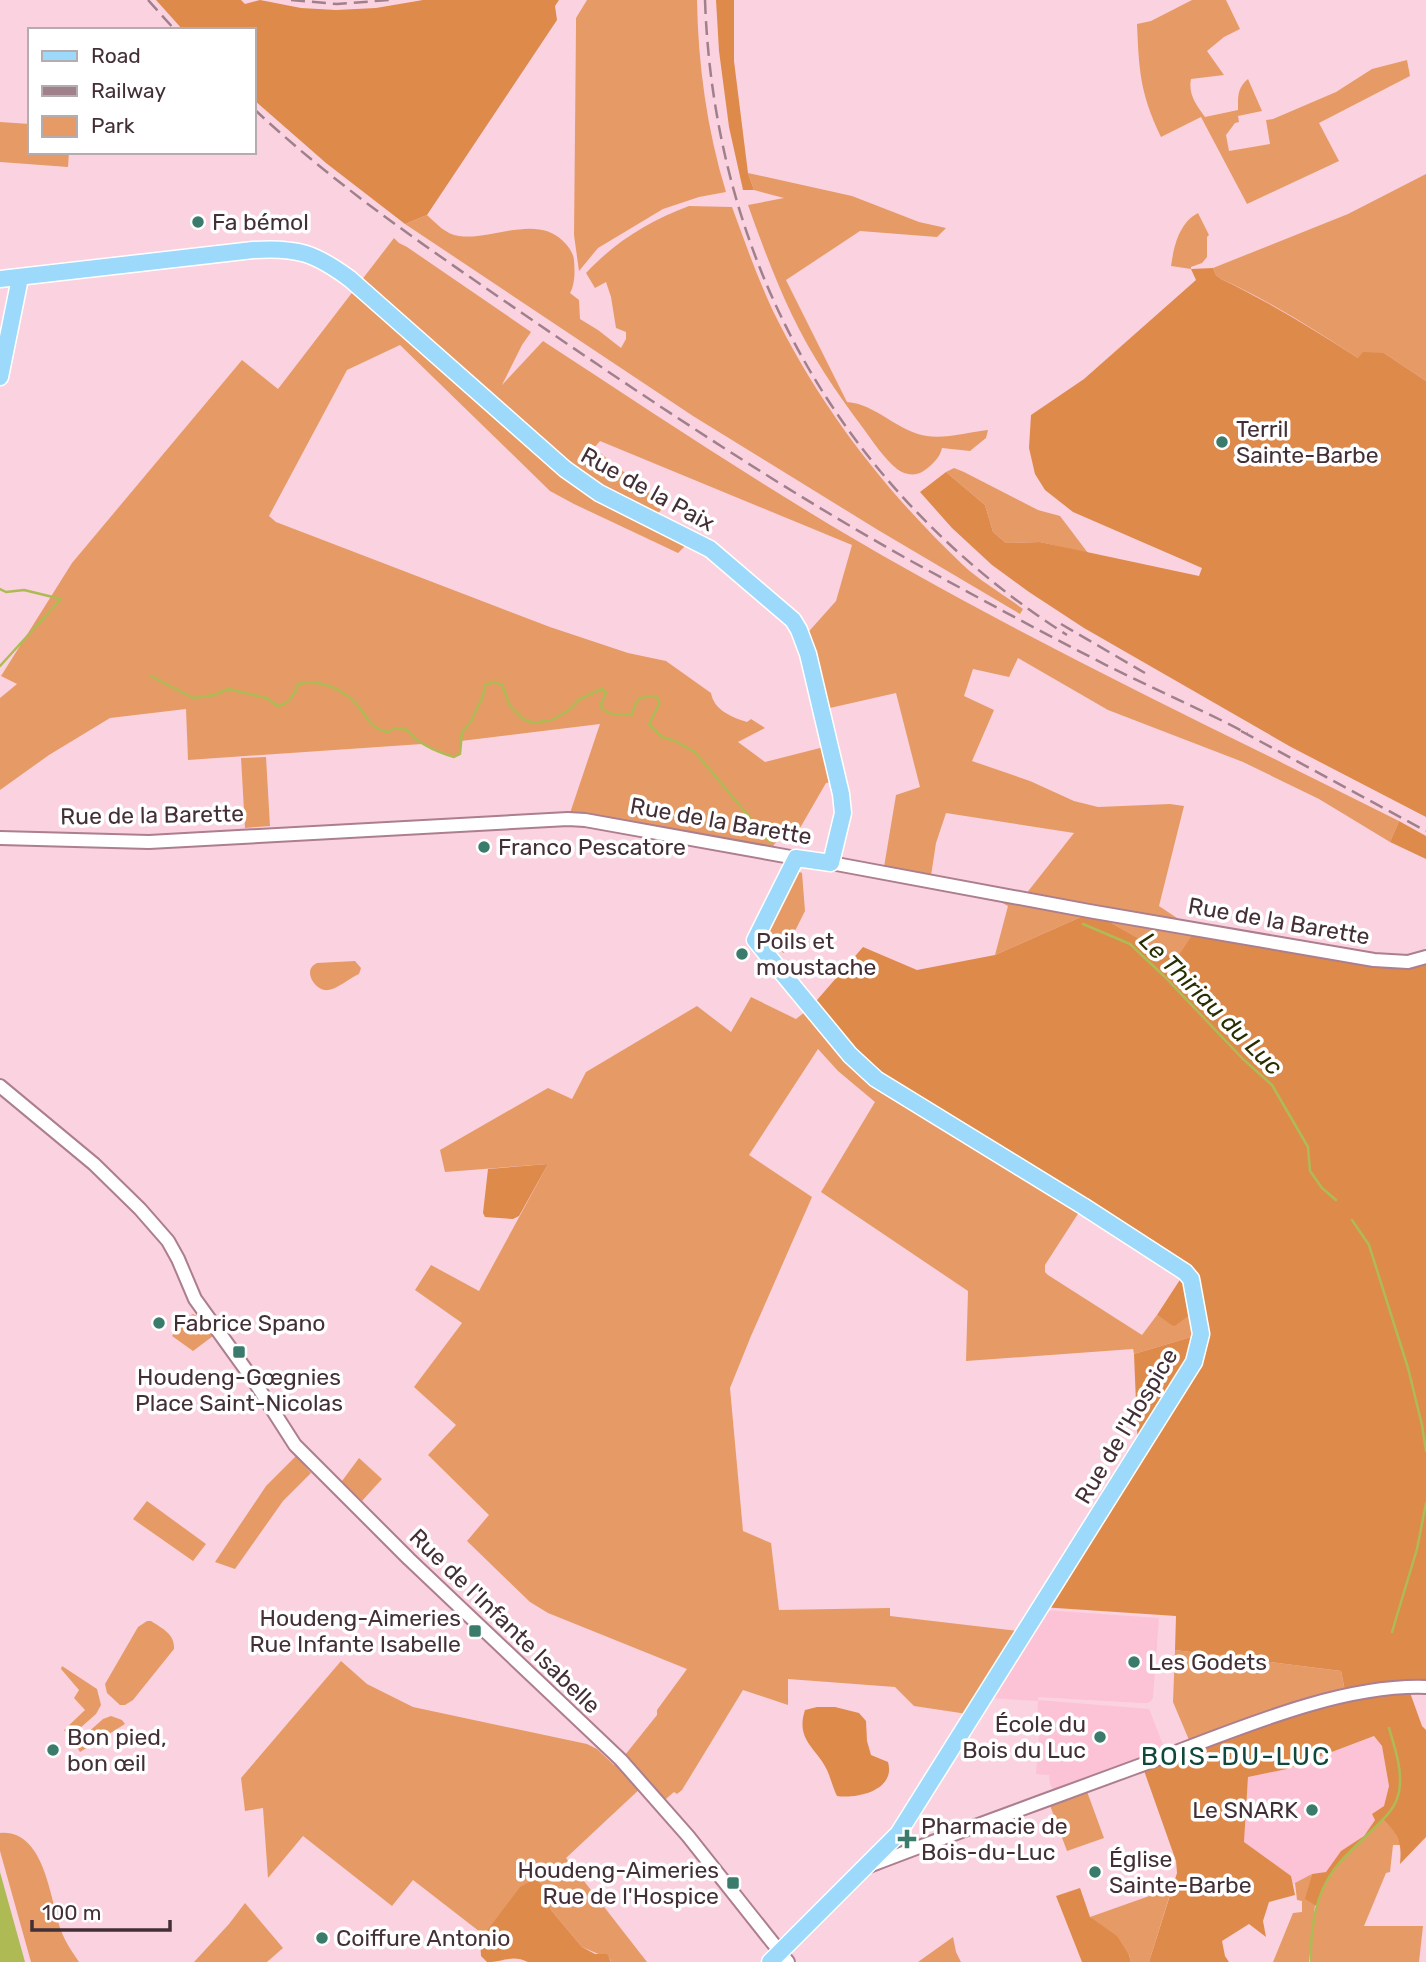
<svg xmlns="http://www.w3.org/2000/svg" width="1426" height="1962" font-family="Rubik,sans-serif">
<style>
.built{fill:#fcc2d6}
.green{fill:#e69b66}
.forest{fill:#de8a4b}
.water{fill:#aebb54}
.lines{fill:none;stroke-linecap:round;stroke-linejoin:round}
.stream{stroke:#aebb54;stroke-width:2.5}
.minor-casing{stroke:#ac7e8e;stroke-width:16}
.major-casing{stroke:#fff;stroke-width:19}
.minor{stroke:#fff;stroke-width:12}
.major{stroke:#9cd9fa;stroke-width:16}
.rail{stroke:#9f808b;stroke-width:2.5;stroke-dasharray:14 7;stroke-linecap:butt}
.poi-dot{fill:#3a7b6b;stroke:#fff;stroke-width:2.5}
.labels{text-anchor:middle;stroke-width:7;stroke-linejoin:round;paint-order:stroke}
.poi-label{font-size:23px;fill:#432f36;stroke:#fff;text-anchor:start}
.street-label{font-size:23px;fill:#432f36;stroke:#fff}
.water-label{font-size:24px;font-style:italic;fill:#292e01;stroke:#fff}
.quarter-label{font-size:26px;letter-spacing:2px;fill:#10483c;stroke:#fff}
</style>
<rect width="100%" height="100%" fill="#fbd2e0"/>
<path class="built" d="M 1044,1610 L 1159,1618 L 1153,1697 L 1151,1701 L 1148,1703 L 1141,1703 L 1038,1697 L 1038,1700 L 1149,1709 L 1166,1752 L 1055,1793 L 1050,1784 L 1049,1775 L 1036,1774 L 1040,1723 L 1037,1722 L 1038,1701 L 989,1698 Z
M 1375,1736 L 1382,1746 L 1389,1786 L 1384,1806 L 1372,1814 L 1375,1820 L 1364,1836 L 1341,1851 L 1326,1872 L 1312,1874 L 1298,1883 L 1274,1889 L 1244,1842 L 1248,1777 L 1287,1769 Z"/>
<path class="green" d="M 587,0 L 697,0 C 698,64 707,130 726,192 L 699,197 L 663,209 L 598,248 L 579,271 L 574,235 L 576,26 L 576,18 Z
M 1192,0 L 1226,0 L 1240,29 L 1224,37 L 1207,51 L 1224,75 L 1191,79 C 1188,94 1196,105 1205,117 L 1238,110 C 1238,97 1237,88 1248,79 L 1262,111 L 1238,116 L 1239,122 L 1235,123 L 1226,135 L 1229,151 L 1270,144 L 1266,120 L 1273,119 L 1336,92 L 1372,69 L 1407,60 L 1410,76 L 1319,123 L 1339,161 L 1247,204 L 1201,117 L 1161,137 C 1140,93 1139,71 1137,24 L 1151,21 Z
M 0,122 L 30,124 L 30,152 L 69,152 L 68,167 L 0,162 Z
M 748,173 L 852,196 L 919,222 L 946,228 L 937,237 L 860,231 L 786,280 L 847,402 C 876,404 898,432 927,436 C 945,439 970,432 988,430 L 986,438 L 970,451 L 942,448 C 940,458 931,466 922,472 C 915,476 904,475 897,469 C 884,458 873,442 863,428 C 836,392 811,355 792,315 C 775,279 761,242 748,205 L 784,198 L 754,190 Z
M 1426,174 L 1426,381 L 1384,353 L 1358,358 C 1313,329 1270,301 1221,279 L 1216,275 L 1213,268 L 1348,214 Z
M 689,206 L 732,207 C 745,242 757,277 773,311 C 820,407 885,491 963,565 C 980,581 1003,594 1023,609 L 1020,614 L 878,530 L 693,416 L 405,224 L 427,215 C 437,224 445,234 459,236 C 491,241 537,213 564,242 C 569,247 574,254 574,261 C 575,271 575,285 570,293 L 579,300 L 580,319 L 598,330 L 621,348 L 626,339 L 626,332 L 616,328 L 611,297 L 606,282 L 595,288 L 586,273 C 615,242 649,221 689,206 Z
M 1198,213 L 1209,235 L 1207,237 L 1207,257 L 1202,263 L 1191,267 L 1191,269 L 1171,266 C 1174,246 1179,223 1198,213 Z
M 394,238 L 399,243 L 407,247 L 531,332 L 522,345 L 502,385 L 543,341 C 664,420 784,501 910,571 C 1070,661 1236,739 1399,821 L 1390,842 L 1319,799 L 1243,762 L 1108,710 L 1018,658 L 1009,677 L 973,669 L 964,696 L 994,710 L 972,761 L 1030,781 L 1074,801 L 1098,807 L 1170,804 L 1184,806 L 1159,906 L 1195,930 L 1177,961 L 1108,921 L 1083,916 L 995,955 L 1008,906 L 981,891 L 1022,899 L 1074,833 L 946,813 L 936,843 L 930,882 L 883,873 L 896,795 L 920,787 L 896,693 L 821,710 L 803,638 L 836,601 L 852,545 L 600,441 L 594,448 L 665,505 L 653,520 L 691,540 L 678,553 L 574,504 L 550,491 L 400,345 L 347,370 L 269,516 L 276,522 L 550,627 L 628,653 L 666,661 L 711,693 C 714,710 731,717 747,722 L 751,719 L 765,728 L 738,742 L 765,762 L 824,747 L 832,782 L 826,783 L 800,828 L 788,826 L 768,853 L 568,819 L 600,724 L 461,741 L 460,754 L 454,757 L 422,744 L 188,760 L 186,709 L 110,718 L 49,755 L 0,790 L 0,698 L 17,684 L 1,676 L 72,563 L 242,360 L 278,389 Z
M 954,468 L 964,472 L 1038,510 L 1060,516 L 1088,553 L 1040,542 L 1006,543 L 993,532 L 985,505 L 946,472 Z
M 266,757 L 270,826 L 245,828 L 241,758 Z
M 797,871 L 802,873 L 805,911 L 784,953 L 775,949 L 769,933 Z
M 355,961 L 361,968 L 359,974 C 350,978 337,989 328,990 C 316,992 301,970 317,963 Z
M 751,997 L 796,1019 L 811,1007 L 1083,1206 L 1045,1265 L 1045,1272 L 1048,1275 L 1142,1335 L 1157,1315 L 1173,1325 L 1177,1325 L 1197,1308 L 1201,1334 L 1134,1354 L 1133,1349 L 966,1361 L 968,1291 L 821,1192 L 875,1102 L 838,1071 L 818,1049 L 749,1155 L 812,1197 L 751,1336 L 730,1388 L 743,1531 L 771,1543 L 779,1610 L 890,1608 L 890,1616 L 1026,1632 L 974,1715 L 914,1706 L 895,1687 L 788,1679 L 788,1705 L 743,1690 L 682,1790 L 677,1794 L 674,1792 L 660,1804 L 643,1786 L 566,1858 L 647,1962 L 611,1962 L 610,1959 L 582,1947 L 551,1910 L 544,1889 L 484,1935 L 413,1880 L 392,1906 L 303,1836 L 268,1878 L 263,1808 L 245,1811 L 241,1778 L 341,1661 L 367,1684 L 413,1707 L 587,1744 L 597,1749 L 614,1765 L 621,1760 L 657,1715 L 657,1710 L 687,1669 L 548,1613 L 530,1602 L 467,1541 L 489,1515 L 428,1455 L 456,1425 L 414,1387 L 462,1323 L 415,1290 L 431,1265 L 479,1291 L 548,1164 L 445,1172 L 440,1150 L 548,1088 L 572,1099 L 586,1072 L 697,1006 L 731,1032 Z
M 193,1314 L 199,1317 L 213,1336 L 193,1351 L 172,1336 L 185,1318 Z
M 296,1456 L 311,1473 L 283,1501 L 235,1569 L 215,1562 L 266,1486 Z
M 359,1458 L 382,1479 L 362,1501 L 342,1481 Z
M 147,1501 L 206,1544 L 193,1561 L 133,1519 Z
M 147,1621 L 151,1621 C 163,1629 175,1634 174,1649 L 133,1700 L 125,1705 L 120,1705 L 107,1693 L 105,1684 L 138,1627 Z
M 1175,1650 L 1341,1671 L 1346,1697 L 1192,1747 L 1173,1702 Z
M 62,1666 L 97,1689 L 101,1705 L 96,1714 L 70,1737 L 64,1730 L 85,1710 L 74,1698 L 79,1690 L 61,1669 Z
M 111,1716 L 122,1720 L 125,1724 L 80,1752 L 75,1744 L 103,1719 Z
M 1085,1786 L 1104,1838 L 1067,1851 L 1048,1800 Z
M 1384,1819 L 1394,1830 L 1401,1845 L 1393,1845 L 1390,1872 L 1386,1873 L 1364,1926 L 1423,1926 L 1419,1962 L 1311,1962 C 1310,1927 1316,1889 1340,1862 C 1353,1847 1369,1833 1384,1819 Z
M 0,1833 C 46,1829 50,1902 62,1933 C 66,1943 73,1953 79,1962 L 31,1962 L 0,1851 Z
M 1312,1874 L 1306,1899 L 1315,1905 L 1309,1962 L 1273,1962 L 1293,1913 L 1302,1912 L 1302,1901 L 1297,1900 L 1295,1883 Z
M 1172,1888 L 1149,1962 L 1131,1962 L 1129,1955 L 1090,1917 Z
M 245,1903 L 283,1948 L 267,1962 L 194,1962 L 229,1924 Z
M 953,1937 L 956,1952 L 961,1962 L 918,1962 Z"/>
<path class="forest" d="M 156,0 L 241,0 L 245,4 L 260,0 L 301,8 L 336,10 L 376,8 L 423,0 L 559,0 L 555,6 L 557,20 L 427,215 L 405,224 L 326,163 L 254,100 L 254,30 L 183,30 Z
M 716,0 L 734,0 L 734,61 L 748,173 L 754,190 L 743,190 L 729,127 L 719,51 Z
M 1213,268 L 1216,275 L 1221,279 C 1269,302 1313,329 1358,358 L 1363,352 L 1384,353 L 1426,381 L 1426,817 L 1291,747 L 1084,628 L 1029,592 L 992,565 L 952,528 L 920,492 L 946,472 L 985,505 L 993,532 L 1006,543 L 1040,542 L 1199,576 L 1202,568 L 1073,512 L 1045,490 L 1035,474 L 1029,448 L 1031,415 L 1084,379 L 1196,280 L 1191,269 Z
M 1399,821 L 1426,836 L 1426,859 L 1390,842 Z
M 1083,916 L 1108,921 L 1176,960 L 1195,930 L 1373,960 L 1426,957 L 1426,1687 L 1408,1687 L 1422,1726 L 1426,1730 L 1426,1837 L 1400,1864 C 1402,1842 1399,1835 1383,1819 L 1339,1862 L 1325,1885 L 1316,1906 L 1305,1899 L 1312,1874 L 1326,1872 L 1341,1851 L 1364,1836 L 1375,1820 L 1372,1814 L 1384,1806 L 1389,1786 L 1382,1746 L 1374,1736 L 1287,1769 L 1248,1777 L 1244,1842 L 1291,1876 L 1295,1895 L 1269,1902 L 1263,1921 L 1266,1937 L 1249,1924 L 1222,1941 L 1225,1956 L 1229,1962 L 1149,1962 L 1177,1873 L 1176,1861 L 1142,1765 L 1346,1696 L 1341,1671 L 1175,1650 L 1176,1616 L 1041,1607 L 1138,1452 L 1134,1354 L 1201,1334 L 1197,1309 L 1177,1325 L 1173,1326 L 1157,1315 L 1185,1272 L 876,1079 L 811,1007 L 863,947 L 917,970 L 995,955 Z
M 548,1164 L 519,1216 L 513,1219 L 485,1217 L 483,1213 L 488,1169 Z
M 817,1707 L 835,1707 L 859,1713 L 866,1721 L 867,1741 L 871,1755 L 888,1762 C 896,1790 858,1799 837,1796 C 833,1788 831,1779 827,1770 C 817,1748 795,1740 805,1710 Z
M 533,1880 L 538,1881 L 544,1889 L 551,1910 L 582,1947 L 595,1954 L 607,1954 L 611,1962 L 528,1962 C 512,1954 504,1962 487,1962 L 481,1956 L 480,1940 L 520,1887 Z
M 1080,1888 L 1090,1917 L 1117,1936 L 1129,1955 L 1131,1962 L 1082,1962 L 1056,1896 Z"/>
<path class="water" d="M 0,1872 L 25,1962 L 0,1962 Z"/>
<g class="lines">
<path class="stream" d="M 0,589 L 6,592 L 24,590 L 61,599 L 0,666
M 151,676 L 193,698 L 214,695 L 228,689 L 267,698 L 277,706 C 289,704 294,696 298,684 C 322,679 344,689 359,707 C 368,719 373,730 388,732 L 395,728 L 407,730 C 418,744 437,752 454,757 L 460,754 L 462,732 L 470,723 L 483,696 L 485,685 L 495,682 L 502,685 L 510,706 L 523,719 L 533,723 L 552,720 L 569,710 L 580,699 L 602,689 L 606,693 L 601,704 L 602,709 L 612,714 L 632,715 C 636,699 637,697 654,696 L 659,700 L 659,704 L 649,724 L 662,737 L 675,741 L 695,752 L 771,843
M 1083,924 L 1130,944 L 1164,976 L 1243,1059 L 1272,1085 L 1308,1147 L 1310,1171 L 1322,1188 L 1336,1200
M 1352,1220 L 1369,1245 L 1408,1368 L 1422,1425 L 1426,1451
M 1392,1632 L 1417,1549 L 1426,1503
M 1311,1962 C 1310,1927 1316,1888 1341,1861 C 1349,1852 1359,1843 1368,1834 C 1381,1821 1395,1811 1399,1792 C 1403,1770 1395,1749 1389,1728"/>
<defs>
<path id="minor" d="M 0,838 L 149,842 L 568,819 L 585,820 L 796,858
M 831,863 L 1089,911 L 1374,960 L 1408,962 L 1426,957
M 0,1086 L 94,1164 L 140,1209 L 168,1241 L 178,1259 L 195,1299 L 254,1381 L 295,1445 L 409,1559 L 621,1760 L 688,1836 L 788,1962
M 869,1866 C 960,1831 1052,1798 1144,1764 C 1229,1733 1336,1684 1426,1687"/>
<path id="major" d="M 0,279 L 253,250 C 297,247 315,253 350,279 L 565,469 L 599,493 L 710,549 L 793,620 L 799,630 L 808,654 L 841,794 L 843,813 L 831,863 L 796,858 L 755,940 L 850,1055 L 876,1079 L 1083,1206 L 1185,1272 L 1191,1279 L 1201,1334 L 1194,1362 L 898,1834 L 770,1962
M 0,377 L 20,278"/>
</defs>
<use href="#minor" class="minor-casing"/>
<use href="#major" class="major-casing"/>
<use href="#minor" class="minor"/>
<use href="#major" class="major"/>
<path class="rail" d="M 148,0 L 175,30
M 291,0 L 337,4 L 389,0
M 705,0 C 714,264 843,492 1067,635
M 254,109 C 336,186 429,249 522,313 C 649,400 777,486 911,561 C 977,597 1043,633 1110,667 C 1156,690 1203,710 1248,734
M 1061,624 L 1145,673
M 1241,731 L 1426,831"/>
</g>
<g class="poi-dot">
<circle cx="198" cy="222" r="7"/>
<circle cx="1222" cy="442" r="7"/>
<circle cx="484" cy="847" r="7"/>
<circle cx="742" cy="954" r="7"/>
<circle cx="159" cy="1323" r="7"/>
<rect x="232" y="1345" width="14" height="14" rx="3.5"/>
<rect x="468" y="1624" width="14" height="14" rx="3.5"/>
<circle cx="1134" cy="1662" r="7"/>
<circle cx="1100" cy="1737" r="7"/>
<circle cx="53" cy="1750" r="7"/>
<circle cx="1312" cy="1810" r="7"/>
<path d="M903.5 1828.5h7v7h7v7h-7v7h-7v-7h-7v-7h7z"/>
<circle cx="1095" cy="1872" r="7"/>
<rect x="726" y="1876" width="14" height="14" rx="3.5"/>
<circle cx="322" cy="1938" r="7"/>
</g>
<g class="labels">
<g class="poi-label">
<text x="212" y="230">Fa bémol</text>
<text x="1236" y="437">Terril<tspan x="1236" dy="26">Sainte-Barbe</tspan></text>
<text x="498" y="855">Franco Pescatore</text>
<text x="756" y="949">Poils et<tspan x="756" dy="26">moustache</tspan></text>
<text x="173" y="1331">Fabrice Spano</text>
<text x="239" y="1385" text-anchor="middle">Houdeng-Gœgnies<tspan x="239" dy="26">Place Saint-Nicolas</tspan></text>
<text x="461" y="1626" text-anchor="end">Houdeng-Aimeries<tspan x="461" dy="26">Rue Infante Isabelle</tspan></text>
<text x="1148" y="1670">Les Godets</text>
<text x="1086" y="1732" text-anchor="end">École du<tspan x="1086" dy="26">Bois du Luc</tspan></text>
<text x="67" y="1745">Bon pied,<tspan x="67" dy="26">bon œil</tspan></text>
<text x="1298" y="1818" text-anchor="end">Le SNARK</text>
<text x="921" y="1834">Pharmacie de<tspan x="921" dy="26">Bois-du-Luc</tspan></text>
<text x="1109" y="1867">Église<tspan x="1109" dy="26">Sainte-Barbe</tspan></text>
<text x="719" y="1878" text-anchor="end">Houdeng-Aimeries<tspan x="719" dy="26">Rue de l'Hospice</tspan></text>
<text x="336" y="1946">Coiffure Antonio</text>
</g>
<g class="street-label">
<text transform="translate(648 489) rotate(29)" y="8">Rue de la Paix</text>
<text transform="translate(152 815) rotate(-1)" y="8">Rue de la Barette</text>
<text transform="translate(721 821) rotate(10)" y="8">Rue de la Barette</text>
<text transform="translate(1279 921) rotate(10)" y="8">Rue de la Barette</text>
<text transform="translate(1126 1426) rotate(-59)" y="8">Rue de l'Hospice</text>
<text transform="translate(505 1621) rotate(44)" y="8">Rue de l'Infante Isabelle</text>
</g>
<g class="water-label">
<text transform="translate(1211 1004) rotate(45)" y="8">Le Thiriau du Luc</text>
</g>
<g class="quarter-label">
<text x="1236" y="1765">BOIS-DU-LUC</text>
</g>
</g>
<rect x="28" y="28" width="228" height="126" fill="#ffffff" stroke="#b4acaf" stroke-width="2"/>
<rect x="42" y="51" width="35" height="10" fill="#9cd9fa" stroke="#b4acaf" stroke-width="2"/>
<text x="91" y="63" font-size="21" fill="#432f36">Road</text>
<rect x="42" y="86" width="35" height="10" fill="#9f808b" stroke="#b4acaf" stroke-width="2"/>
<text x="91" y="98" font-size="21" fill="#432f36">Railway</text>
<rect x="42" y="116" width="35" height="21" fill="#e69b66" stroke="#b4acaf" stroke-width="2"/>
<text x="91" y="133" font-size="21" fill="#432f36">Park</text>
<path d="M32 1920v10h138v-10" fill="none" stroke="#432f36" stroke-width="3.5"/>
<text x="42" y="1920" font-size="21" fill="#432f36" stroke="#ffffff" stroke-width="5" paint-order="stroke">100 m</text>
</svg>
